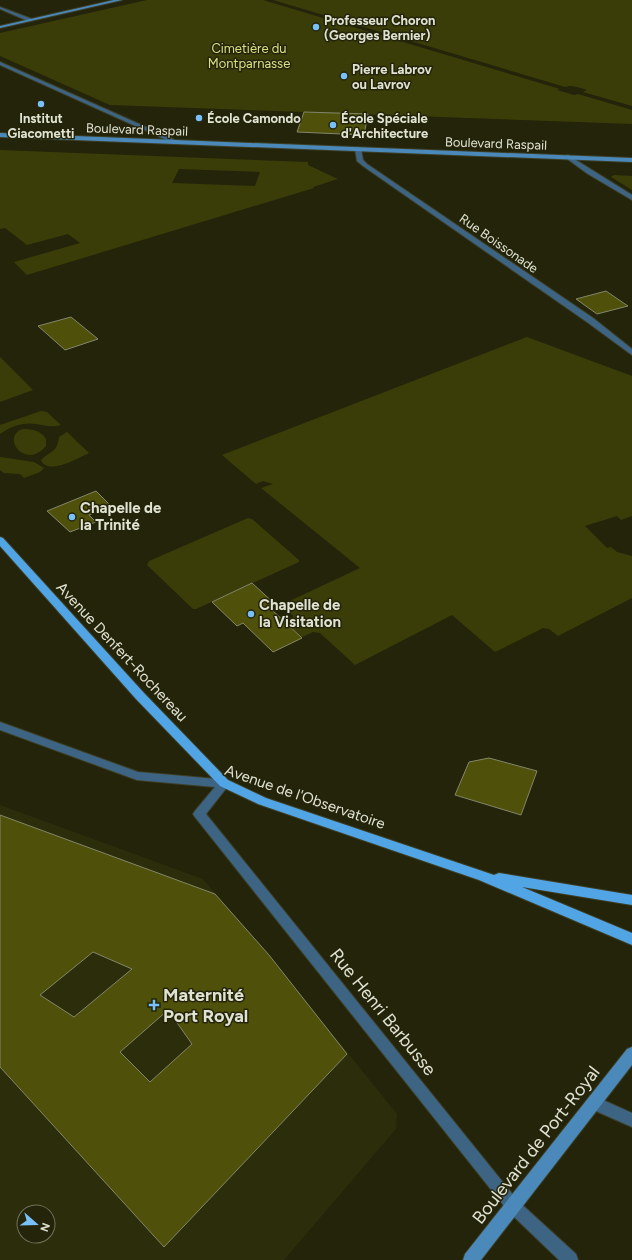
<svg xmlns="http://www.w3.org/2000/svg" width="632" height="1260" font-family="Figtree,sans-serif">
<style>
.built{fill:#2c2d0b;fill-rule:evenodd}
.green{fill:#3b3d09;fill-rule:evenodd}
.building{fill:#4f510b;stroke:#838669;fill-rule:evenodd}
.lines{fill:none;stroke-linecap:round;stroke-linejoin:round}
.minor-casing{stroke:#3d3f26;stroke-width:2}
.secondary-casing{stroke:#3d3f26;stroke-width:2}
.primary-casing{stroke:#3d3f26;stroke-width:2}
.minor{fill:#3e6483;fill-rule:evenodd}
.secondary{fill:#4a89ba;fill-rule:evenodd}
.primary{fill:#52a5e5;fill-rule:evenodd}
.poi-dot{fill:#79bff8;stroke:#23240a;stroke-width:1.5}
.labels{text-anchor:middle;stroke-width:3;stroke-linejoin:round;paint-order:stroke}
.far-poi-label{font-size:13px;font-weight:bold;fill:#e0e2d2;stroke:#23240a;text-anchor:start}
.far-park-label{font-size:13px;fill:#dbe083;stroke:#23240a}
.far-street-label{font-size:13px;fill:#e0e2d2;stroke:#23240a}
.poi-label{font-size:15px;font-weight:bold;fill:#e0e2d2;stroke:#23240a;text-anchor:start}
.street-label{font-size:15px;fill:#e0e2d2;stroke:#23240a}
.near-poi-label{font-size:18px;font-weight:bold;fill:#e0e2d2;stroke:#23240a;text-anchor:start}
.near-street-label{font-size:18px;fill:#e0e2d2;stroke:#23240a}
</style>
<rect width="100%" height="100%" fill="#23240a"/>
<path class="built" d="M 0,805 L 203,879 L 269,955 L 397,1114 L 396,1129 L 284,1260 L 0,1260 ZM 24,1212 L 48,1212 L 48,1236 L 24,1236 Z"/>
<path class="green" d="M 147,0 L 263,0 L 560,89 L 557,90 L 574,95 L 578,94 L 632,110 L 632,124 L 110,105 L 0,56 L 0,33 Z
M 273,0 L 632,0 L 632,106 L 583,92 L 587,90 C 580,88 572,84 565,87 Z
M 0,150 L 308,162 L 308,165 L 338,179 L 313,187 L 314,188 L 27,275 L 14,262 L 80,243 L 68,234 L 27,245 L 5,228 L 0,229 ZM 179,169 L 260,172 L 255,186 L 172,183 Z
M 614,175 L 632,176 L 632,190 L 611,177 Z
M 527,337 L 632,376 L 632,516 L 621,520 L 617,516 L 585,526 L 607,548 L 611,547 L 617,552 L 632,556 L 632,598 L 558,636 L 549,629 L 543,628 L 495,652 L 452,615 L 355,665 L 320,633 L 313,632 L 302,637 L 282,620 L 293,617 L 293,615 L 290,614 L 281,605 L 360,568 L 261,488 L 273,484 L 263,481 L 256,484 L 222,455 Z
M 0,357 L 33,390 L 0,402 Z
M 41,411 L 47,412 L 61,425 C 51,428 46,425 36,424 C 23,422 11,426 0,434 L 0,425 Z
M 23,429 C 33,429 41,431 46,439 L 46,446 C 25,471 0,436 23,429 Z
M 67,432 L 89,453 C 78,458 48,476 41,460 C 51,450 57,453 59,437 Z
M 0,457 L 34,462 L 44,468 L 40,472 L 24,478 L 20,474 L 4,473 L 0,470 Z
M 248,518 L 252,519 L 299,560 L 299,562 L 196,609 L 193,609 L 147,565 L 149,561 Z"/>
<path class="building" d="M 304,112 L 368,114 L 364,135 L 297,132 Z
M 606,291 L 628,306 L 597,314 L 576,299 Z
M 71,317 L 98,339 L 65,350 L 38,326 Z
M 96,491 L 111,506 L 89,515 L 96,522 L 70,532 L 47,511 Z
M 252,583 L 277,606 L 271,609 L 302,638 L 273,652 L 243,623 L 237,626 L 212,602 Z
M 489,758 L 537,771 L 521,815 L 455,795 L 469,762 Z
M 0,815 L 215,894 L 269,955 L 347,1054 L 164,1247 L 0,1067 ZM 93,952 L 132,969 L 74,1017 L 40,995 ZM 168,1010 L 192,1044 L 150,1082 L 120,1052 Z"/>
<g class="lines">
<defs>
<path id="minor" d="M 0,7 L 32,19 L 32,20 L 28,21 L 0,9 Z
M 0,62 L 175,140 L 176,141 L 171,142 L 0,65 Z
M 358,147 L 361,149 L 363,160 L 367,164 L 593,318 L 632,349 L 632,355 L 587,322 L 363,166 L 357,161 L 355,149 Z
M 568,155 L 632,195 L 632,200 L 588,174 L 566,158 L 566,156 Z
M 0,722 L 138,772 L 228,780 L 230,783 L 228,786 L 206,814 L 518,1201 L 576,1254 L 578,1260 L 559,1260 L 508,1211 L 195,817 L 193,814 L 195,811 L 215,787 L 137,780 L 0,730 Z
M 594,1096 L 632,1113 L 632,1127 L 589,1108 L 587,1103 L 589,1098 Z"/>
<path id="secondary" d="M 114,0 L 122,0 L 0,28 L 0,26 Z
M 0,133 L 632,158 L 632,162 L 0,137 Z
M 632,1047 L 632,1065 L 481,1260 L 463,1260 L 465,1254 L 627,1049 Z"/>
<path id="primary" d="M 0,537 L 3,538 L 144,693 L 228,780 L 266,798 L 494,875 L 499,873 L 632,895 L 632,905 L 522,887 L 632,933 L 632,945 L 479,880 L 258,804 L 220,786 L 136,699 L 0,546 Z"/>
</defs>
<use href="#minor" class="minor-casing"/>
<use href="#secondary" class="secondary-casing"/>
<use href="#primary" class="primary-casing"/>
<use href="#minor" class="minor"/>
<use href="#secondary" class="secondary"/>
<use href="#primary" class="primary"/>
</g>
<g class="poi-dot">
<circle cx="316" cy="27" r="4"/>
<circle cx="344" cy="76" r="4"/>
<circle cx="41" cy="104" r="4"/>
<circle cx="199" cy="118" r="4"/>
<circle cx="333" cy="125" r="4"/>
<circle cx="72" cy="517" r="4"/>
<circle cx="251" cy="614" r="4"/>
<path d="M152 999h4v4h4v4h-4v4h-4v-4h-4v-4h4z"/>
</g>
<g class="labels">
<g class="far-poi-label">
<text x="324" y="25">Professeur Choron<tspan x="324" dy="15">(Georges Bernier)</tspan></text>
<text x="352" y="74">Pierre Labrov<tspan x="352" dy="15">ou Lavrov</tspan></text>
<text x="41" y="123" text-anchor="middle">Institut<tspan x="41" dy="15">Giacometti</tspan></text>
<text x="207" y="123">École Camondo</text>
<text x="341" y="123">École Spéciale<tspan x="341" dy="15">d'Architecture</tspan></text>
</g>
<g class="far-park-label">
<text x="249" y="53">Cimetière du<tspan x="249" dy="15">Montparnasse</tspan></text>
</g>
<g class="far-street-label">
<text transform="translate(137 129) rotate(2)" y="5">Boulevard Raspail</text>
<text transform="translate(496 143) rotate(2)" y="5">Boulevard Raspail</text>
<text transform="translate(499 243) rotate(35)" y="5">Rue Boissonade</text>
</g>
<g class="poi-label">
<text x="80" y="513">Chapelle de<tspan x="80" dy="17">la Trinité</tspan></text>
<text x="259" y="610">Chapelle de<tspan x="259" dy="17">la Visitation</tspan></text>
</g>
<g class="street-label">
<text transform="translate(122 652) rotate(47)" y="5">Avenue Denfert-Rochereau</text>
<text transform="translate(305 797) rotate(19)" y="5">Avenue de l'Observatoire</text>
</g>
<g class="near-poi-label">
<text x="163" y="1001">Maternité<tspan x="163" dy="21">Port Royal</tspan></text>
</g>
<g class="near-street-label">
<text transform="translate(383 1012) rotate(51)" y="6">Rue Henri Barbusse</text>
<text transform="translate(536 1145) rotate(-52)" y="6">Boulevard de Port-Royal</text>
</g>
</g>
<g transform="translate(36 1224) rotate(110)"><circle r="19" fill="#23240a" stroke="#6f705a"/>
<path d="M0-3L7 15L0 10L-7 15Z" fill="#79bff8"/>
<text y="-6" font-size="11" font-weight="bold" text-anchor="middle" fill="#e0e2d2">N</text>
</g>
</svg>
